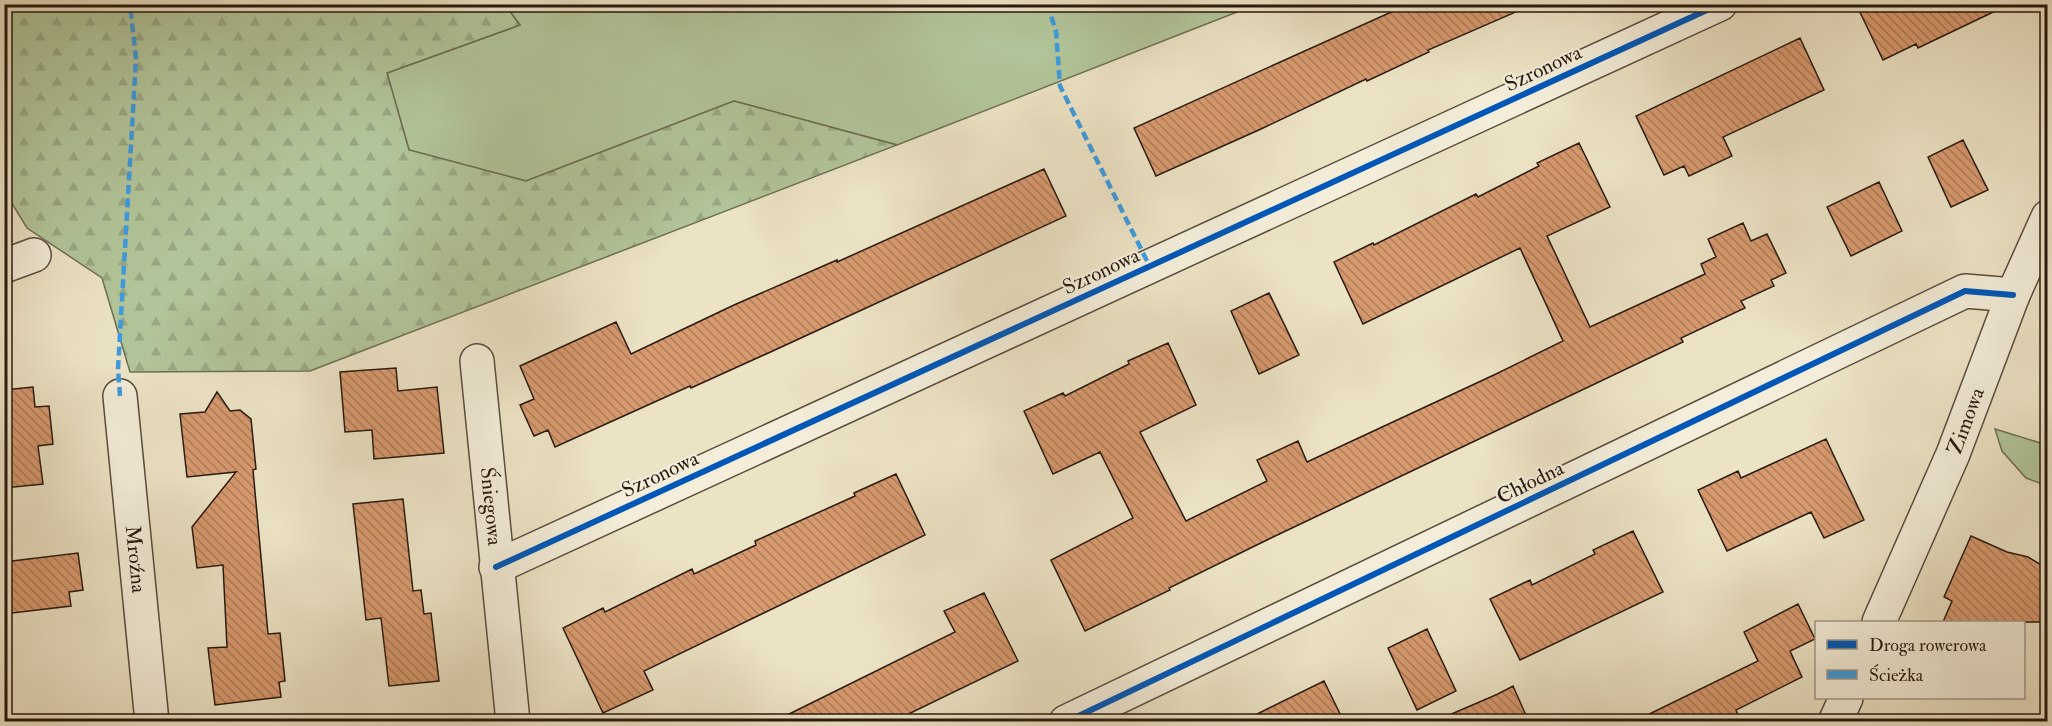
<svg xmlns="http://www.w3.org/2000/svg" width="2052" height="726" font-family="'IM FELL Double Pica',serif">
<style>
.grass{fill:#b2c59a;stroke:#6d6f54;stroke-width:1.5}
.forest{fill:url(#forest-firs);stroke:#6d6f54;stroke-width:1.5}
.building{fill:url(#building-back-hatch);stroke:#28190f;stroke-width:1.5}
.lines{fill:none;stroke-linecap:round;stroke-linejoin:round}
.street-casing{stroke:#594c3c;stroke-width:36}
.street{stroke:#f3edd9;stroke-width:33}
.quiet{stroke:#3d9bde;stroke-width:4.5;stroke-dasharray:9 4.5;stroke-linecap:butt}
.cycleway-casing{stroke:#f3edd9;stroke-width:10}
.cycleway{stroke:#0057b8;stroke-width:6}
.labels{text-anchor:middle;stroke-width:4.5;stroke-linejoin:round;paint-order:stroke}
.street-label{font-size:21px;fill:#28190f;stroke:#f3edd9}
</style>
<defs>
<pattern id="forest-firs" width="22" height="20" patternUnits="userSpaceOnUse" patternTransform="scale(1.5)"><rect width="22" height="20" fill="#b2c59a"/><path d="M5 1l3.5 6h-7zM16 11l3.5 6h-7z" fill="#99a984"/></pattern>
<pattern id="building-back-hatch" width="6" height="6" patternUnits="userSpaceOnUse" patternTransform="scale(1.5)"><rect width="6" height="6" fill="#d7996e"/><path d="M-1 5l2 2M0 0l6 6M5-1l2 2" fill="none" stroke="#ae7c59"/></pattern>
</defs>
<rect width="100%" height="100%" fill="#ece3c5"/>
<filter id="stains"><feTurbulence type="fractalNoise" baseFrequency=".00333" numOctaves="4"/><feColorMatrix values="0 0 0 0 .2 0 0 0 0 .09 0 0 0 0 .02 0 0 0 .5 -.17"/></filter>
<radialGradient id="worn" r=".72"><stop offset=".6" stop-color="#630" stop-opacity="0"/><stop offset="1" stop-color="#630" stop-opacity=".3"/></radialGradient>
<path class="grass" d="M 505,5 L 1255,5 L 897,145 L 734,101 L 526,181 L 409,150 L 387,73 L 520,25 Z
M 1995,429 L 2047,445 L 2047,486 L 2026,478 L 2002,451 Z"/>
<path class="forest" d="M 5,4 L 505,5 L 520,25 L 387,73 L 409,150 L 526,181 L 734,101 L 897,145 L 310,371 L 130,372 L 102,278 L 27,228 L 5,192 Z"/>
<path class="building" d="M 1409,4 L 1534,4 L 1428,50 L 1429,52 L 1367,81 L 1366,79 L 1261,129 L 1156,176 L 1134,128 Z
M 1856,4 L 2010,4 L 1918,48 L 1916,44 L 1883,60 Z
M 1800,38 L 1824,90 L 1723,137 L 1732,156 L 1689,176 L 1684,166 L 1664,175 L 1636,116 Z
M 1963,140 L 1988,190 L 1951,207 L 1928,157 Z
M 1579,143 L 1610,207 L 1547,236 L 1590,327 L 1705,274 L 1701,264 L 1716,257 L 1708,239 L 1743,223 L 1751,241 L 1767,234 L 1786,273 L 1771,280 L 1774,286 L 1741,301 L 1745,308 L 1681,338 L 1683,342 L 1271,538 L 1169,588 L 1170,590 L 1085,631 L 1051,560 L 1133,518 L 1100,452 L 1053,474 L 1024,411 L 1063,393 L 1065,396 L 1129,364 L 1128,361 L 1168,343 L 1196,405 L 1140,432 L 1186,521 L 1267,481 L 1257,460 L 1298,441 L 1307,462 L 1496,374 L 1563,341 L 1520,248 L 1363,324 L 1334,262 L 1373,243 L 1374,245 L 1476,194 L 1478,197 L 1539,166 L 1537,163 Z
M 1044,169 L 1066,216 L 777,349 L 691,388 L 690,386 L 555,447 L 548,430 L 534,436 L 520,405 L 534,399 L 520,366 L 616,322 L 631,354 L 734,305 L 837,260 L 837,262 Z
M 1879,182 L 1902,231 L 1851,256 L 1827,207 Z
M 1269,293 L 1299,355 L 1259,374 L 1231,311 Z
M 396,368 L 398,391 L 437,387 L 444,453 L 374,459 L 372,430 L 345,432 L 340,372 Z
M 33,387 L 35,407 L 49,406 L 53,444 L 38,446 L 43,484 L 4,488 L 4,390 Z
M 217,392 L 230,411 L 240,410 L 251,419 L 256,469 L 253,470 L 268,634 L 280,633 L 285,681 L 279,682 L 281,697 L 215,705 L 208,648 L 227,647 L 223,565 L 197,568 L 192,527 L 236,472 L 187,477 L 180,414 L 205,412 Z
M 1826,439 L 1864,520 L 1824,538 L 1811,512 L 1727,551 L 1698,490 L 1738,471 L 1741,478 Z
M 896,474 L 925,535 L 644,671 L 653,690 L 603,713 L 563,628 L 603,608 L 605,612 L 692,569 L 694,574 L 756,545 L 755,541 L 855,496 L 854,493 Z
M 403,499 L 413,591 L 421,590 L 424,614 L 431,613 L 439,681 L 389,686 L 381,618 L 366,620 L 353,504 Z
M 1633,531 L 1663,592 L 1520,660 L 1490,599 L 1530,580 L 1532,585 L 1595,554 L 1593,550 Z
M 1971,536 L 2007,552 L 2028,557 L 2048,569 L 2048,622 L 1943,622 L 1952,601 L 1944,597 Z
M 78,553 L 83,590 L 69,592 L 71,606 L 4,614 L 4,562 Z
M 984,593 L 1018,661 L 892,722 L 773,722 L 955,632 L 944,611 Z
M 1798,604 L 1815,639 L 1790,651 L 1802,677 L 1736,710 L 1741,722 L 1633,722 L 1758,661 L 1744,632 Z
M 1427,629 L 1456,691 L 1417,710 L 1388,648 Z
M 1324,681 L 1344,722 L 1241,722 Z
M 1513,686 L 1529,722 L 1433,722 L 1498,694 Z"/>
<g class="lines">
<defs>
<g id="street">
<path d="M 4,266 L 34,255"/>
<path id="s1" d="M 477,361 L 513,722"/>
<path id="s2" d="M 120,396 L 152,722"/>
<path d="M 496,567 L 1720,4"/>
<path id="s3" d="M 1879,622 L 1953,454 L 2013,295 L 2048,217"/>
<path d="M 1066,722 L 1965,291 L 2013,295"/>
<path d="M 1835,722 L 1846,698"/>
</g>
</defs>
<use href="#street" class="street-casing"/>
<use href="#street" class="street"/>
<path class="quiet" d="M 1047,4 L 1056,31 L 1060,86 L 1150,267
M 120,396 L 118,369 L 136,59 L 130,4"/>
<defs>
<path id="cycleway" d="M 496,567 L 1720,4
M 1066,722 L 1965,291 L 2013,295"/>
</defs>
<use href="#cycleway" class="cycleway-casing"/>
<use href="#cycleway" class="cycleway"/>
</g>
<g class="labels">
<g class="street-label">
<text transform="translate(1543 68) rotate(-25)" y="7">Szronowa</text>
<text transform="translate(1101 271) rotate(-25)" y="7">Szronowa</text>
<text dy="7" stroke="none"><textPath href="#s3" startOffset="219">Zimowa</textPath></text>
<text transform="translate(660 474) rotate(-25)" y="7">Szronowa</text>
<text transform="translate(1530 482) rotate(-26)" y="7">Chłodna</text>
<text dy="7" stroke="none"><textPath href="#s1" startOffset="146">Śniegowa</textPath></text>
<text dy="7" stroke="none"><textPath href="#s2" startOffset="164">Mroźna</textPath></text>
</g>
</g>
<rect width="2052" height="726" fill="none" stroke="#ece3c5" stroke-width="24"/>
<rect x="6" y="6" width="2040" height="714" fill="none" stroke="#28190f" stroke-width="3"/>
<rect x="12" y="12" width="2028" height="702" fill="none" stroke="#28190f" stroke-width="1.5"/>
<rect x="1815" y="621" width="210" height="78" fill="#f3edd9" stroke="#a29888" stroke-width="1.5"/>
<rect x="1827" y="640" width="30" height="9" fill="#0057b8" stroke="#a29888" stroke-width="1.5"/>
<text x="1869" y="651" font-size="18" fill="#28190f">Droga rowerowa</text>
<rect x="1827" y="670" width="30" height="9" fill="#3d9bde" stroke="#a29888" stroke-width="1.5"/>
<text x="1869" y="681" font-size="18" fill="#28190f">Ścieżka</text>
<rect width="100%" height="100%" filter="url(#stains)"/>
<rect width="100%" height="100%" fill="url(#worn)"/>
</svg>
